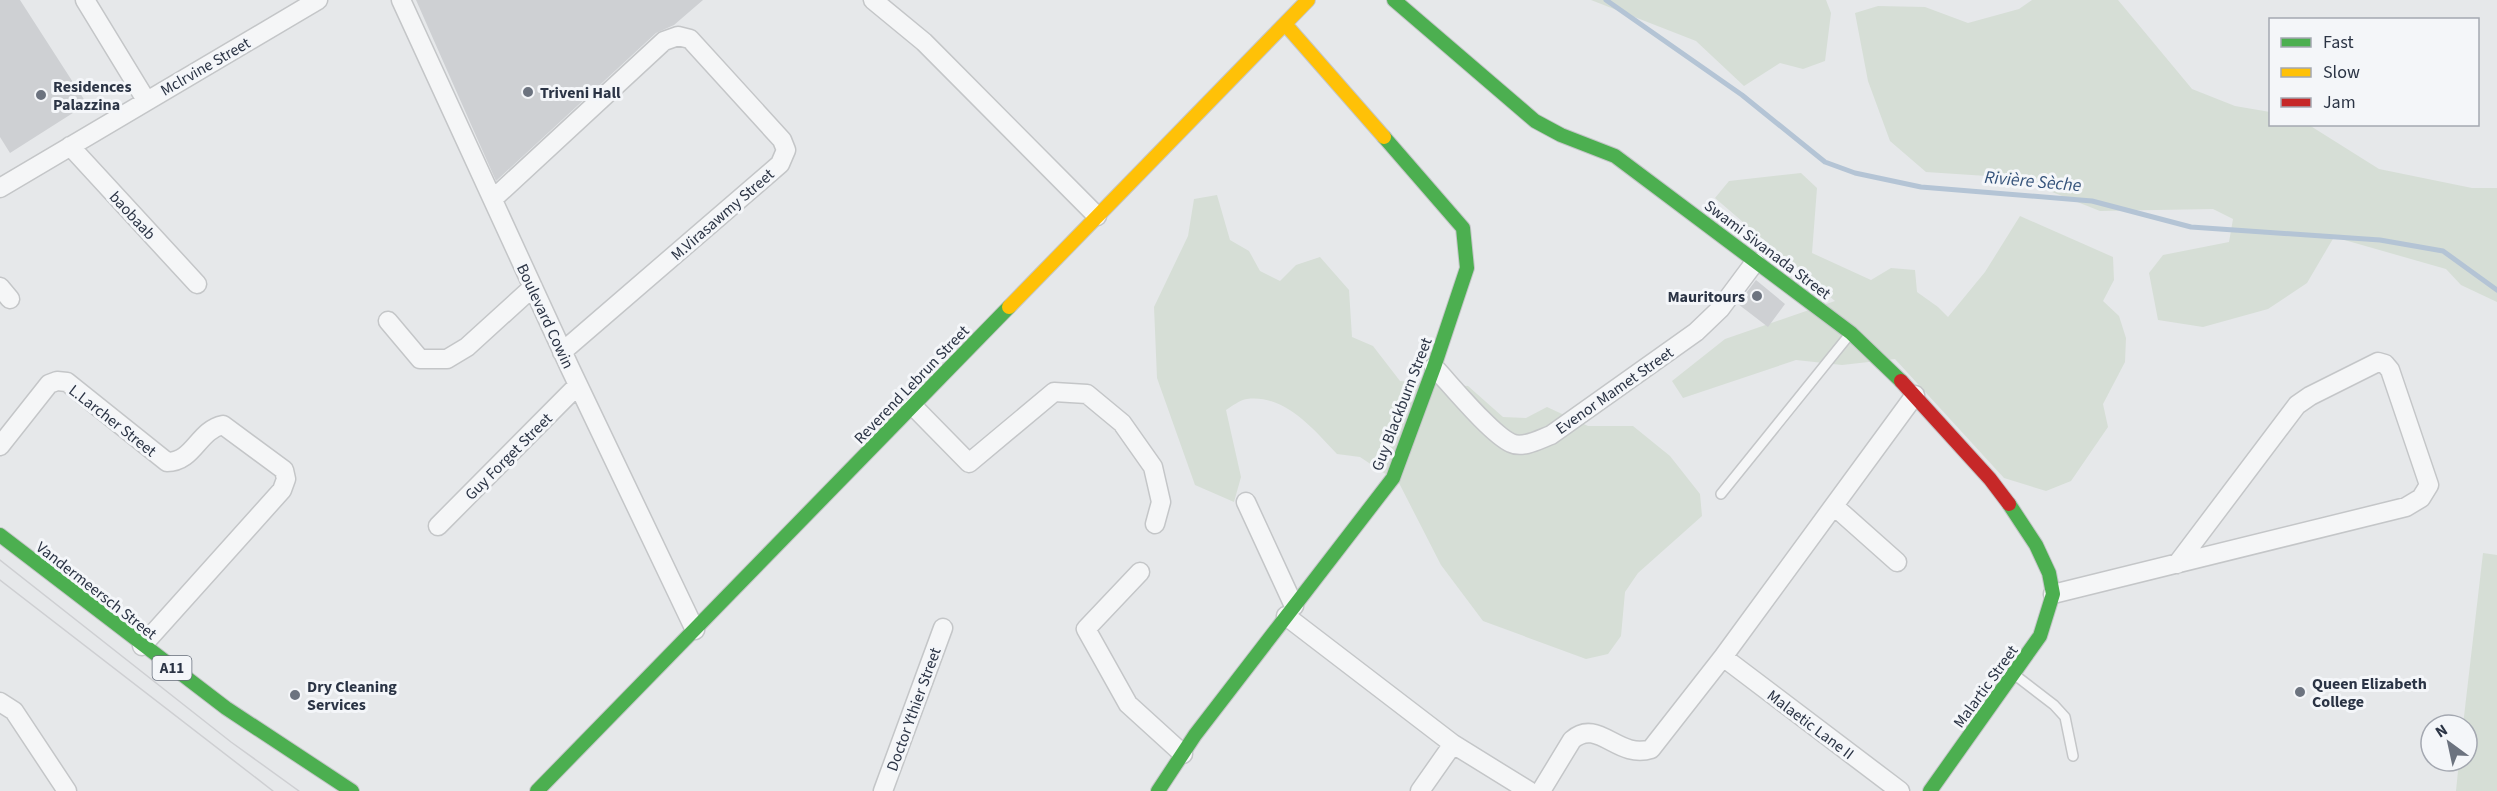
<svg xmlns="http://www.w3.org/2000/svg" width="2497" height="791" font-family="'Source Sans 3',sans-serif">
<style>
.green{fill:#d6ded6}
.lines{fill:none;stroke-linecap:round;stroke-linejoin:round}
.stream{stroke:#b4c4d5;stroke-width:5}
.building{fill:#ced0d3}
.lane-casing{stroke:#c4c6c8;stroke-width:12}
.street-casing{stroke:#c4c6c8;stroke-width:21}
.fast-casing{stroke:#c4c6c8;stroke-width:16}
.slow-casing{stroke:#c4c6c8;stroke-width:16}
.jam-casing{stroke:#c4c6c8;stroke-width:16}
.lane{stroke:#f5f6f7;stroke-width:9}
.street{stroke:#f5f6f7;stroke-width:18}
.fast{stroke:#4caf50;stroke-width:14}
.slow{stroke:#ffc107;stroke-width:14}
.jam{stroke:#c62828;stroke-width:14}
.tram{stroke:#cecfd2;stroke-width:1.5}
.poi-dot{fill:#6c737f;stroke:#f4f6f9;stroke-width:2}
.labels{text-anchor:middle;stroke-width:6;stroke-linejoin:round;paint-order:stroke}
.shield{fill:#f4f6f9;stroke:#676e7b;stroke-width:1.5}
.shield-label{font-size:15px;font-weight:bold;fill:#2b3445}
.street-label{font-size:16px;fill:#2b3445;stroke:#f4f6f9}
.poi-label{font-size:16px;font-weight:bold;fill:#2b3445;stroke:#f4f6f9;text-anchor:start}
.water-label{font-size:18px;font-style:italic;fill:#34527a;stroke:#f4f6f9}
</style>
<rect width="100%" height="100%" fill="#e6e8ea"/>
<path class="green" d="M 1591,0 L 1826,0 L 1831,13 L 1825,61 L 1803,69 L 1780,63 L 1744,86 L 1696,41 Z
M 2032,0 L 2118,0 L 2192,89 L 2235,106 L 2270,112 L 2270,124 L 2309,125 L 2379,169 L 2472,188 L 2497,188 L 2497,302 L 2461,285 L 2446,269 L 2334,237 L 2307,283 L 2268,309 L 2203,327 L 2158,320 L 2149,273 L 2163,255 L 2229,242 L 2233,219 L 2213,209 L 2100,211 L 2017,178 L 1926,172 L 1890,141 L 1868,81 L 1855,13 L 1878,6 L 1925,7 L 1968,23 L 2019,9 Z
M 1801,173 L 1817,188 L 1812,253 L 1871,280 L 1891,268 L 1915,270 L 1917,292 L 1938,307 L 1948,317 L 1985,272 L 2020,216 L 2113,257 L 2114,280 L 2103,301 L 2119,316 L 2126,338 L 2125,362 L 2103,404 L 2108,427 L 2071,481 L 2046,491 L 2004,478 L 1895,359 L 1842,365 L 1796,360 L 1683,398 L 1672,381 L 1725,339 L 1835,301 L 1715,198 L 1729,181 Z
M 1217,195 L 1230,240 L 1249,251 L 1260,271 L 1280,281 L 1296,265 L 1320,257 L 1349,290 L 1352,337 L 1373,346 L 1400,381 L 1468,386 L 1503,417 L 1526,418 L 1547,407 L 1588,426 L 1633,426 L 1670,456 L 1700,494 L 1702,516 L 1638,573 L 1625,592 L 1621,636 L 1608,654 L 1586,659 L 1483,621 L 1441,565 L 1399,483 L 1360,457 L 1337,454 C 1314,430 1285,394 1247,399 C 1240,400 1232,406 1226,410 L 1241,477 L 1234,502 L 1195,485 L 1157,378 L 1154,307 L 1188,236 L 1194,199 Z
M 2483,553 L 2497,555 L 2497,791 L 2456,791 L 2459,761 L 2467,761 L 2467,725 L 2463,725 Z"/>
<g class="lines">
<path class="stream" d="M 1606,0 L 1742,95 L 1825,162 L 1855,173 L 1921,187 L 2092,201 L 2191,227 L 2380,240 L 2443,251 L 2497,290"/>
</g>
<path class="building" d="M 0,0 L 20,0 L 87,104 L 10,153 L 0,137 Z
M 416,0 L 703,0 L 674,25 L 656,33 L 496,181 Z
M 1756,280 L 1785,304 L 1768,327 L 1738,304 Z"/>
<g class="lines">
<defs>
<path id="lane" d="M 1721,494 L 1850,334
M 2015,675 L 2054,705 L 2065,717 L 2073,756"/>
<path id="street" d="M 85,0 L 146,100
M 401,0 L 570,368 L 695,630
M 873,0 L 924,42 L 1097,216
M 70,146 L 197,284
M 0,188 L 318,0
M 493,199 L 664,41 L 678,36 L 690,39 L 782,140 L 786,150 L 780,164 L 562,352
M 0,287 L 10,299
M 388,321 L 420,359 L 447,359 L 467,347 L 533,287
M 1434,367 C 1451,385 1491,434 1511,443 C 1523,449 1540,439 1551,435 L 1696,332 L 1720,309 L 1755,262
M 913,406 L 969,463 L 1054,392 L 1087,394 L 1122,423 L 1153,467 L 1161,502 L 1155,524
M 0,446 L 49,384 L 57,381 L 67,382 L 167,462 C 194,462 198,430 223,425 L 284,470 L 286,479 L 282,490 L 142,646
M 1246,502 L 1294,606
M 1834,506 L 1897,562
M 438,526 L 578,385
M 1140,572 L 1086,629 L 1128,704 L 1183,754
M 2053,594 L 2406,507 L 2421,498 L 2429,485 L 2390,370 L 2385,364 L 2378,362 L 2310,396 L 2297,405 L 2177,564
M 1286,616 L 1453,744 L 1529,791
M 1723,657 L 1900,791
M 0,702 L 14,711 L 67,791
M 883,791 L 943,628
M 1420,791 L 1453,744
M 1541,791 L 1572,740 C 1598,717 1618,760 1651,749 L 1723,657 L 1915,395"/>
<path id="fast" d="M 1394,0 L 1535,121 L 1561,135 L 1615,156 L 1851,333 L 1901,381
M 0,535 L 226,708 L 352,791
M 537,791 L 1009,307
M 1158,791 L 1195,735 L 1393,478 L 1434,367 L 1467,268 L 1463,228 L 1384,137
M 1930,791 L 2040,636 L 2053,594 L 2049,573 L 2036,545 L 2009,504"/>
<path id="slow" d="M 1285,24 L 1384,137
M 1009,307 L 1308,0"/>
<path id="jam" d="M 1901,381 L 1990,479 L 2009,504"/>
</defs>
<use href="#lane" class="lane-casing"/>
<use href="#street" class="street-casing"/>
<use href="#fast" class="fast-casing"/>
<use href="#slow" class="slow-casing"/>
<use href="#jam" class="jam-casing"/>
<use href="#lane" class="lane"/>
<use href="#street" class="street"/>
<use href="#fast" class="fast"/>
<use href="#slow" class="slow"/>
<use href="#jam" class="jam"/>
<path class="tram" d="M 0,560 L 231,742 L 299,791
M 0,580 L 273,791"/>
</g>
<g class="poi-dot">
<circle cx="528" cy="92" r="6"/>
<circle cx="41" cy="95" r="6"/>
<circle cx="1757" cy="296" r="6"/>
<circle cx="2300" cy="692" r="6"/>
<circle cx="295" cy="695" r="6"/>
</g>
<g class="labels">
<rect class="shield" x="152.5" y="656" width="39" height="24" rx="4.5"/>
<g class="shield-label">
<text x="172" y="673">A11</text>
</g>
<g class="street-label">
<text transform="translate(205 66) rotate(-30)" y="6">Mclrvine Street</text>
<text transform="translate(722 214) rotate(-41)" y="6">M.Virasawmy Street</text>
<text transform="translate(133 215) rotate(47)" y="6">baobaab</text>
<text transform="translate(1768 249) rotate(37)" y="6">Swami Sivanada Street</text>
<text transform="translate(546 316) rotate(65)" y="6">Boulevard Cowin</text>
<text transform="translate(911 384) rotate(-46)" y="6">Reverend Lebrun Street</text>
<text transform="translate(1614 390) rotate(-35)" y="6">Evenor Mamet Street</text>
<text transform="translate(1401 404) rotate(-69)" y="6">Guy Blackburn Street</text>
<text transform="translate(113 420) rotate(38)" y="6">L.Larcher Street</text>
<text transform="translate(508 456) rotate(-45)" y="6">Guy Forget Street</text>
<text transform="translate(97 590) rotate(38)" y="6">Vandermeersch Street</text>
<text transform="translate(1985 686) rotate(-54)" y="6">Malartic Street</text>
<text transform="translate(913 709) rotate(-70)" y="6">Doctor Ythier Street</text>
<text transform="translate(1811 724) rotate(37)" y="6">Malaetic Lane II</text>
</g>
<g class="poi-label">
<text x="53" y="92">Residences<tspan x="53" dy="18">Palazzina</tspan></text>
<text x="540" y="98">Triveni Hall</text>
<text x="1745" y="302" text-anchor="end">Mauritours</text>
<text x="2312" y="689">Queen Elizabeth<tspan x="2312" dy="18">College</tspan></text>
<text x="307" y="692">Dry Cleaning<tspan x="307" dy="18">Services</tspan></text>
</g>
<g class="water-label">
<text transform="translate(2033 181) rotate(5)" y="6">Rivière Sèche</text>
</g>
</g>
<rect x="2269" y="18" width="210" height="108" fill="#f4f6f9" stroke="#a4a8b1" stroke-width="1.5"/>
<rect x="2281" y="38" width="30" height="9" fill="#4caf50" stroke="#a4a8b1" stroke-width="1.5"/>
<text x="2323" y="48" font-size="18" fill="#2b3445">Fast</text>
<rect x="2281" y="68" width="30" height="9" fill="#ffc107" stroke="#a4a8b1" stroke-width="1.5"/>
<text x="2323" y="78" font-size="18" fill="#2b3445">Slow</text>
<rect x="2281" y="98" width="30" height="9" fill="#c62828" stroke="#a4a8b1" stroke-width="1.5"/>
<text x="2323" y="108" font-size="18" fill="#2b3445">Jam</text>
<g transform="translate(2449 743) rotate(327)"><circle r="28" fill="#f4f6f9" stroke="#a4a8b1" stroke-width="1.5"/>
<path d="M0-4.5L10 22L0 15L-10 22Z" fill="#6c737f"/>
<text y="-9" font-size="16" font-weight="bold" text-anchor="middle" fill="#2b3445">N</text>
</g>
</svg>
